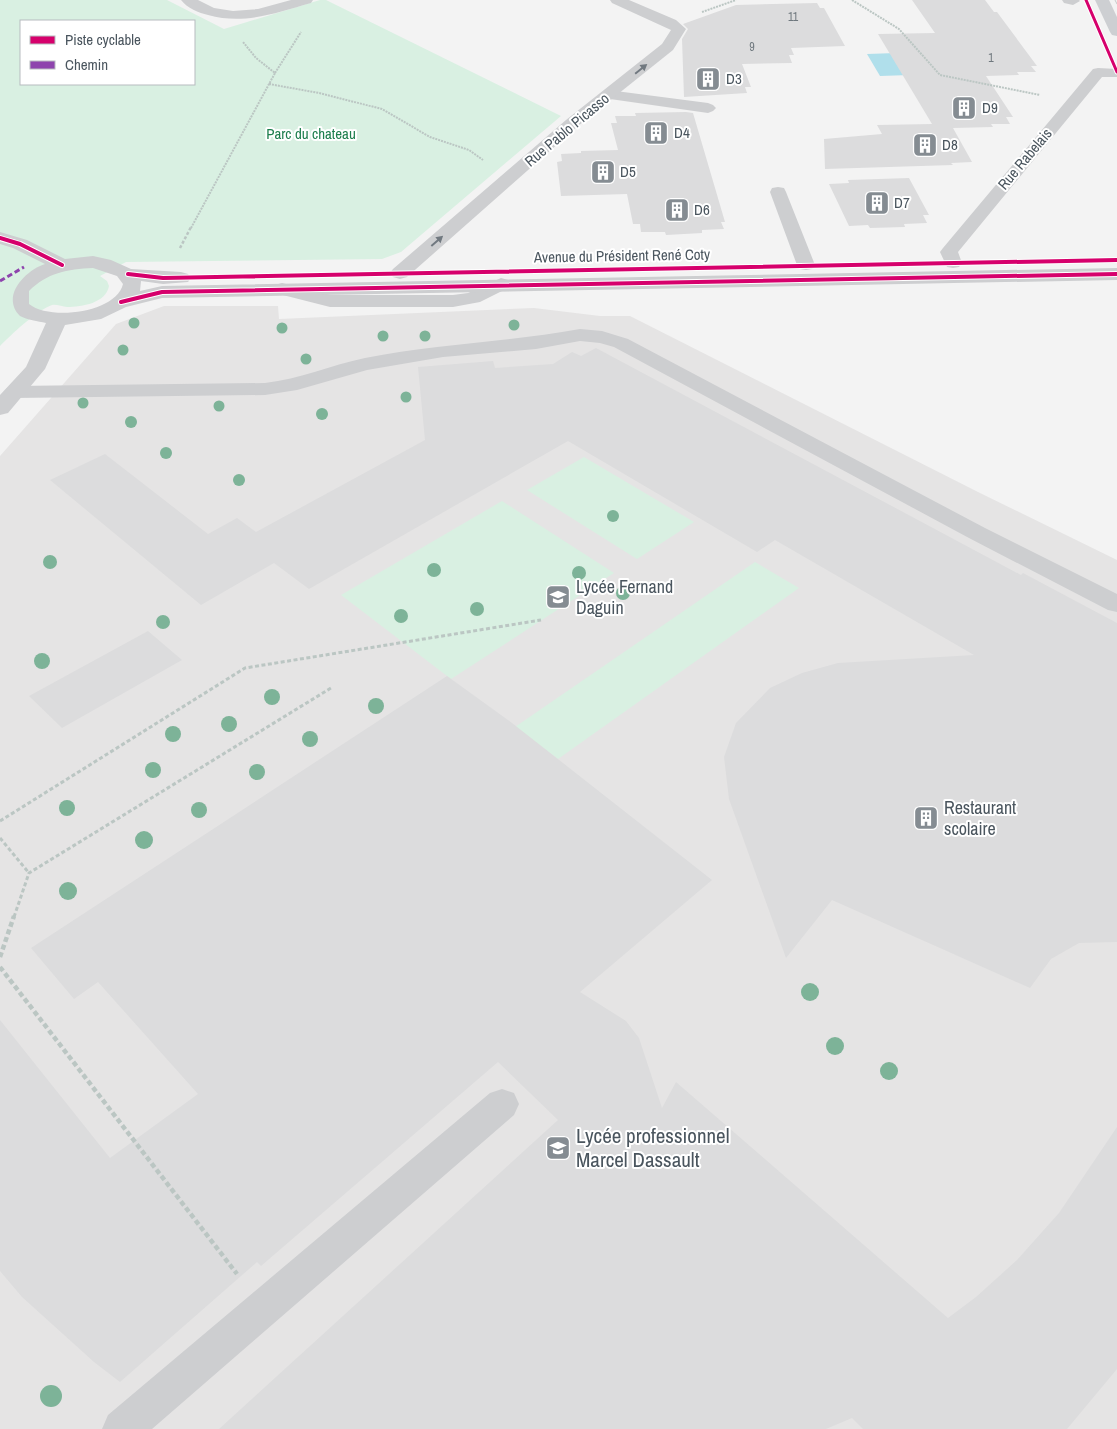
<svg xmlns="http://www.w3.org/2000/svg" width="1117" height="1429" font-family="'Archivo Narrow',sans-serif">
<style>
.education{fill:#e5e4e4}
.green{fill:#d9f0e2;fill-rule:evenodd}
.water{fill:#b0dfeb}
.building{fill:#dcdcdd}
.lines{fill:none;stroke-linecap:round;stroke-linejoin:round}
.path-far3{stroke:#bbc6c3;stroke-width:2;stroke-dasharray:2 1;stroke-linecap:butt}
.path-far2{stroke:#bbc6c3;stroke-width:2.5;stroke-dasharray:3 2;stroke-linecap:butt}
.path-far1{stroke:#bbc6c3;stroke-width:3;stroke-dasharray:4 2.5;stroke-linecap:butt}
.path{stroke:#bbc6c3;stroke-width:4.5;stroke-dasharray:5 3;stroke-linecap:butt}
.service{fill:#cdced0;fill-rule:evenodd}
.minor{fill:#cdced0;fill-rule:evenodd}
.secondary{fill:#cdcfd2;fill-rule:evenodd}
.tram{stroke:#c8c9ca;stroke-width:1}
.quiet{stroke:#8e44ad;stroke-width:3;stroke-dasharray:5.5 3;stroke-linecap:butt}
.cycleway-far1-casing{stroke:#fff;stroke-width:5}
.cycleway-casing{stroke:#fff;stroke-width:6}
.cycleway-far1{stroke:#d6006c;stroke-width:3}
.cycleway{stroke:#d6006c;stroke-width:4}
.tree{fill:#7db398}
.oneway{fill:#717980}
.labels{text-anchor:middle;stroke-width:4;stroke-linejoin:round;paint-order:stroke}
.far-number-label{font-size:12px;fill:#6f787e}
.far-poi-label{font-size:15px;fill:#4a555e;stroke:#fff;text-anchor:start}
.far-street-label{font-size:15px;fill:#4a555e;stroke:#fff}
.far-park-label{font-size:15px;fill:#1d7e4d;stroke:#fff}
.poi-label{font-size:18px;fill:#4a555e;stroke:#fff;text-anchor:start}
.near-poi-label{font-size:21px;fill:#4a555e;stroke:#fff;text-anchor:start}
</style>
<rect width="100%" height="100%" fill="#f3f3f3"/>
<path class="education" d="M 164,306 L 278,306 L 279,319 L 534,308 L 600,316 L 630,316 L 978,492 L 1117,560 L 1117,1429 L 0,1429 L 0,456 L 116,324 Z"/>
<path class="green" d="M 0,0 L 167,0 L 224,29 L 320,0 L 326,0 L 561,116 L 401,252 L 382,259 L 126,262 L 100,276 L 107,281 L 109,286 C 106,303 82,307 67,307 C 63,307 56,304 52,305 C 37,310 11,335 0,346 ZM 21,21 L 194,21 L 194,84 L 21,84 Z
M 584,457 L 694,522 L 637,559 L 527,490 Z
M 502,501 L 614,573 L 451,679 L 341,595 Z
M 755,562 L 799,588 L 558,759 L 515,727 Z"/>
<path class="water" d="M 896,53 L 910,75 L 880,76 L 867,54 Z"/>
<path class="building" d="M 912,0 L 985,0 L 994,12 L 997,12 L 1037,66 L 1031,66 L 1036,72 L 1017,72 L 1019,75 L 986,76 L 1013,117 L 1006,117 L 1010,124 L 991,124 L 993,127 L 953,128 L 972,162 L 951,163 L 953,165 L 825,169 L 824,139 L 882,134 L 877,125 L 932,124 L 878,34 L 935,33 Z
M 817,3 L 820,8 L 824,8 L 845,46 L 791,48 L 794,55 L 789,55 L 792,63 L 742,64 L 751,87 L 745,87 L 747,93 L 684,97 L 682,39 L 688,29 L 683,24 L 736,5 Z
M 686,112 L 693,113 L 725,222 L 721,222 L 724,229 L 702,230 L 702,233 L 666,235 L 665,232 L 641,232 L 640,224 L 633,224 L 627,194 L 561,196 L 557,162 L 562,161 L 561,154 L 581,153 L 581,151 L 618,150 L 611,123 L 617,123 L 615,116 L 636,116 L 635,113 Z
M 909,178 L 929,215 L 923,215 L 927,223 L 904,224 L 905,227 L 870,228 L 868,225 L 849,226 L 829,184 L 849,183 L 848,180 Z
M 596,348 L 1021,575 L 1023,573 L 1117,623 L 1117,942 L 1079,943 L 1051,959 L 1030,988 L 832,900 L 786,958 L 729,799 L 724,757 L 736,723 L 770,688 L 802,673 L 838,663 L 974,655 L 775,540 L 757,552 L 568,441 L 309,589 L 274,563 L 201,605 L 50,480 L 105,454 L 208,534 L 237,518 L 256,532 L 425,440 L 418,367 L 493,361 L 495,368 L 553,364 L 572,352 L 581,356 Z
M 148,631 L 182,660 L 62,728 L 29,696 Z
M 447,676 L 512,723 L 712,880 L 580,992 L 626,1021 L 639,1038 L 662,1108 L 676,1082 L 948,1318 L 976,1297 L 1017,1260 L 1059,1213 L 1117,1127 L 1117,1369 L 1067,1429 L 863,1429 L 852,1418 L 826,1429 L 219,1429 L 558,1120 L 498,1062 L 261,1266 L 257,1262 L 120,1382 L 94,1362 L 22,1297 L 0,1271 L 0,1020 L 110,1158 L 198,1094 L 98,982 L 74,999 L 31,948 Z"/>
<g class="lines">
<path class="path-far3" d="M 852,0 L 899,29 L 940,75 L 1040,95
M 702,12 L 736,0
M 275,73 L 301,32
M 269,84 L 319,93 L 382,109 L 430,137 L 469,150 L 483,160
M 191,228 L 275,73 L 256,58 L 243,42"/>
<path class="path-far2" d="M 180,248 L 191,227"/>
<path class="path-far1" d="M 0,821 L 245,668 L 541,620
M 0,838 L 29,873
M 14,917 L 29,873 L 331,688"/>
<path class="path" d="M 0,957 L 14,916
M 0,967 L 237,1274"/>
<path class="service" d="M 1062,0 L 1079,0 L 1080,1 L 1073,5 L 1064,3 Z
M 1098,68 L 1117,69 L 1117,77 L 1102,77 L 958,252 L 962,263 L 959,267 L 953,268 L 947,267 L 940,252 L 943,248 L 1093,69 Z
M 608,90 L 708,103 L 713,105 L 716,108 L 713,111 L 708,113 L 603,98 L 600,95 L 603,92 Z
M 778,187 L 784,188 L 786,192 L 815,265 L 812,269 L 806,270 L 800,269 L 797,265 L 770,192 L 772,188 Z
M 501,278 L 508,280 L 510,284 L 508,288 L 480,302 L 453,307 L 330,307 L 275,293 L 273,289 L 275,285 L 282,283 L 330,295 L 453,295 L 468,293 Z
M 580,329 L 602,331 L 628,339 L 985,528 L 1117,594 L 1117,612 L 1108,610 L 969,538 L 614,347 L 600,343 L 580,341 L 536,349 L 443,357 L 367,370 L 297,390 L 265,395 L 14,398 L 7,396 L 4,392 L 7,388 L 14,386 L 265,383 C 300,379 331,365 365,358 C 436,344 509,342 580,329 Z
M 502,1089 L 514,1093 L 519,1104 L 514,1115 L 152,1429 L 102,1429 L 108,1415 L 490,1093 Z"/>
<path class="minor" d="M 181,0 L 198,0 L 214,8 L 233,11 L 258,9 L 291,0 L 313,0 L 311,3 C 276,13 244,25 208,15 C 199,13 187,8 181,0 Z
M 610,0 L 629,0 L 676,20 L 686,29 L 673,50 L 578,126 L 407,277 L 400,279 L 393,277 L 390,273 L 393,269 L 566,120 L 662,44 L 671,30 L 612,3 Z
M 0,232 L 27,240 L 65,259 L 93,256 L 111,260 L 131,269 L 181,272 L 188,274 L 191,278 L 188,282 L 163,284 L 141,281 L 140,291 L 162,286 L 1117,268 L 1117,280 L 162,298 L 126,307 L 101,319 L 65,325 L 45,369 L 8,413 L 0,415 L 0,395 L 26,367 L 46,323 C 38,321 27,320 20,316 C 0,296 26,270 45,264 L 13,248 L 0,244 ZM 93,268 L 117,276 L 123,284 C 116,313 50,321 29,304 L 29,291 C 47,273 67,269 93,268 Z"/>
<path class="secondary" d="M 1095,0 L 1109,0 L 1117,17 L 1117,36 L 1112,35 L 1110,32 Z"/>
<path class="tram" d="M 1115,0 L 1117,4"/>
<path class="quiet" d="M 0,281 L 24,267"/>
<defs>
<path id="cycleway-far1" d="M 1086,0 L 1117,72"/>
<path id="cycleway" d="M 0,238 L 20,244 L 62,265
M 128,274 L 163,278 L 1117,260
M 121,302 L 162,292 L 1117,274"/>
</defs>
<use href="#cycleway-far1" class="cycleway-far1-casing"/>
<use href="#cycleway" class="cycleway-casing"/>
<use href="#cycleway-far1" class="cycleway-far1"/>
<use href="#cycleway" class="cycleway"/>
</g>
<g class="tree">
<circle cx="134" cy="323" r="5.5"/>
<circle cx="514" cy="325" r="5.5"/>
<circle cx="282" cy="328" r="5.5"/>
<circle cx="383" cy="336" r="5.5"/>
<circle cx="425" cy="336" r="5.5"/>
<circle cx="123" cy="350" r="5.5"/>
<circle cx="306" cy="359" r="5.5"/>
<circle cx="406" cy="397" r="5.5"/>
<circle cx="83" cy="403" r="5.5"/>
<circle cx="219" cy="406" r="5.5"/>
<circle cx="322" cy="414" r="6"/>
<circle cx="131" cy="422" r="6"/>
<circle cx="166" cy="453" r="6"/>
<circle cx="239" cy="480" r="6"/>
<circle cx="613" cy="516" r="6"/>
<circle cx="50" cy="562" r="7"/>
<circle cx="434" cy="570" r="7"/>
<circle cx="579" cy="573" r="7"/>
<circle cx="623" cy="593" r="7"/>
<circle cx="477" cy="609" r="7"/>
<circle cx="401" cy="616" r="7"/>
<circle cx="163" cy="622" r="7"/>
<circle cx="42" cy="661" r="8"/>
<circle cx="272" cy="697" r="8"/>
<circle cx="376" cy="706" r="8"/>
<circle cx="229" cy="724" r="8"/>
<circle cx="173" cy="734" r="8"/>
<circle cx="310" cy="739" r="8"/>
<circle cx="153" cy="770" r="8"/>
<circle cx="257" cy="772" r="8"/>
<circle cx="67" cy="808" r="8"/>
<circle cx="199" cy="810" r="8"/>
<circle cx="144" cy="840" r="9"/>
<circle cx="68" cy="891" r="9"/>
<circle cx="810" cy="992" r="9"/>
<circle cx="835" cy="1046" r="9"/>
<circle cx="889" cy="1071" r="9"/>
<circle cx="51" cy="1396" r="11"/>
</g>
<defs><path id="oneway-solid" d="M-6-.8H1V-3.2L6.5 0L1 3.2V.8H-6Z" transform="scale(1.25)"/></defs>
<g class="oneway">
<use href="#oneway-solid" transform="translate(641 69) rotate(-39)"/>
<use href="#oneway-solid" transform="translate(437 241) rotate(-41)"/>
</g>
<defs>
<symbol id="building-square" viewBox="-11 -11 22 22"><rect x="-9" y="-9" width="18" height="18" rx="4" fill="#858c92" stroke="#fff"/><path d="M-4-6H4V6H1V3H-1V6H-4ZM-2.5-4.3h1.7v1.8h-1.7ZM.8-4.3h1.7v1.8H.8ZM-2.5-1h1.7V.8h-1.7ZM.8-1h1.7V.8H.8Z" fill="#fff"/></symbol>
<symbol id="school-square" viewBox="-11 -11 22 22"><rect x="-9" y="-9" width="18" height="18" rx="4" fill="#858c92" stroke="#fff"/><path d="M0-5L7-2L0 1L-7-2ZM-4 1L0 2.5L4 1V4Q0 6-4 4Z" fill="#fff"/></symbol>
</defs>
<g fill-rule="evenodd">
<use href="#building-square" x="694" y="65" width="28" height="28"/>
<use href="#building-square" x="950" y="94" width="28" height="28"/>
<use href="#building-square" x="642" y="119" width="28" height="28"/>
<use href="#building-square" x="911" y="131" width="28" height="28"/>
<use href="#building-square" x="589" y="158" width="28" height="28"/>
<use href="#building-square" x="863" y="189" width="28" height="28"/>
<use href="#building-square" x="663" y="196" width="28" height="28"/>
<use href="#school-square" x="544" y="583" width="28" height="28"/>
<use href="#building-square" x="912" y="804" width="28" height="28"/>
<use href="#school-square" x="544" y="1134" width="28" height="28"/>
</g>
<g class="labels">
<g class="far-number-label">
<text x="793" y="21">11</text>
<text x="752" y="51">9</text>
<text x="991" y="62">1</text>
</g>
<g class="far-poi-label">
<text x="726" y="84">D3</text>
<text x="982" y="113">D9</text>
<text x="674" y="138">D4</text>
<text x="942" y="150">D8</text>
<text x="620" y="177">D5</text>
<text x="894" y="208">D7</text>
<text x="694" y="215">D6</text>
</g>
<g class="far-street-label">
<text transform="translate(567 130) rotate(-40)" y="5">Rue Pablo Picasso</text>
<text transform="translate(1025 159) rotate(-50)" y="5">Rue Rabelais</text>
<text transform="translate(622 256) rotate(-1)" y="5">Avenue du Président René Coty</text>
</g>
<g class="far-park-label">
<text x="311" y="139">Parc du chateau</text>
</g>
<g class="poi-label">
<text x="576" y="593">Lycée Fernand<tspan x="576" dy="21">Daguin</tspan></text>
<text x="944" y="814">Restaurant<tspan x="944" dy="21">scolaire</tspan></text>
</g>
<g class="near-poi-label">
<text x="576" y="1143">Lycée professionnel<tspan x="576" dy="24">Marcel Dassault</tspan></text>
</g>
</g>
<rect x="20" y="20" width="175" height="65" fill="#ffffff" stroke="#b7bbbf"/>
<rect x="30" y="36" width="25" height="8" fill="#d6006c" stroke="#b7bbbf"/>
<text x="65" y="45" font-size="15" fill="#4a555e">Piste cyclable</text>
<rect x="30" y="61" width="25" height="8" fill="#8e44ad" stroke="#b7bbbf"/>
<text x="65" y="70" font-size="15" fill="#4a555e">Chemin</text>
</svg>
